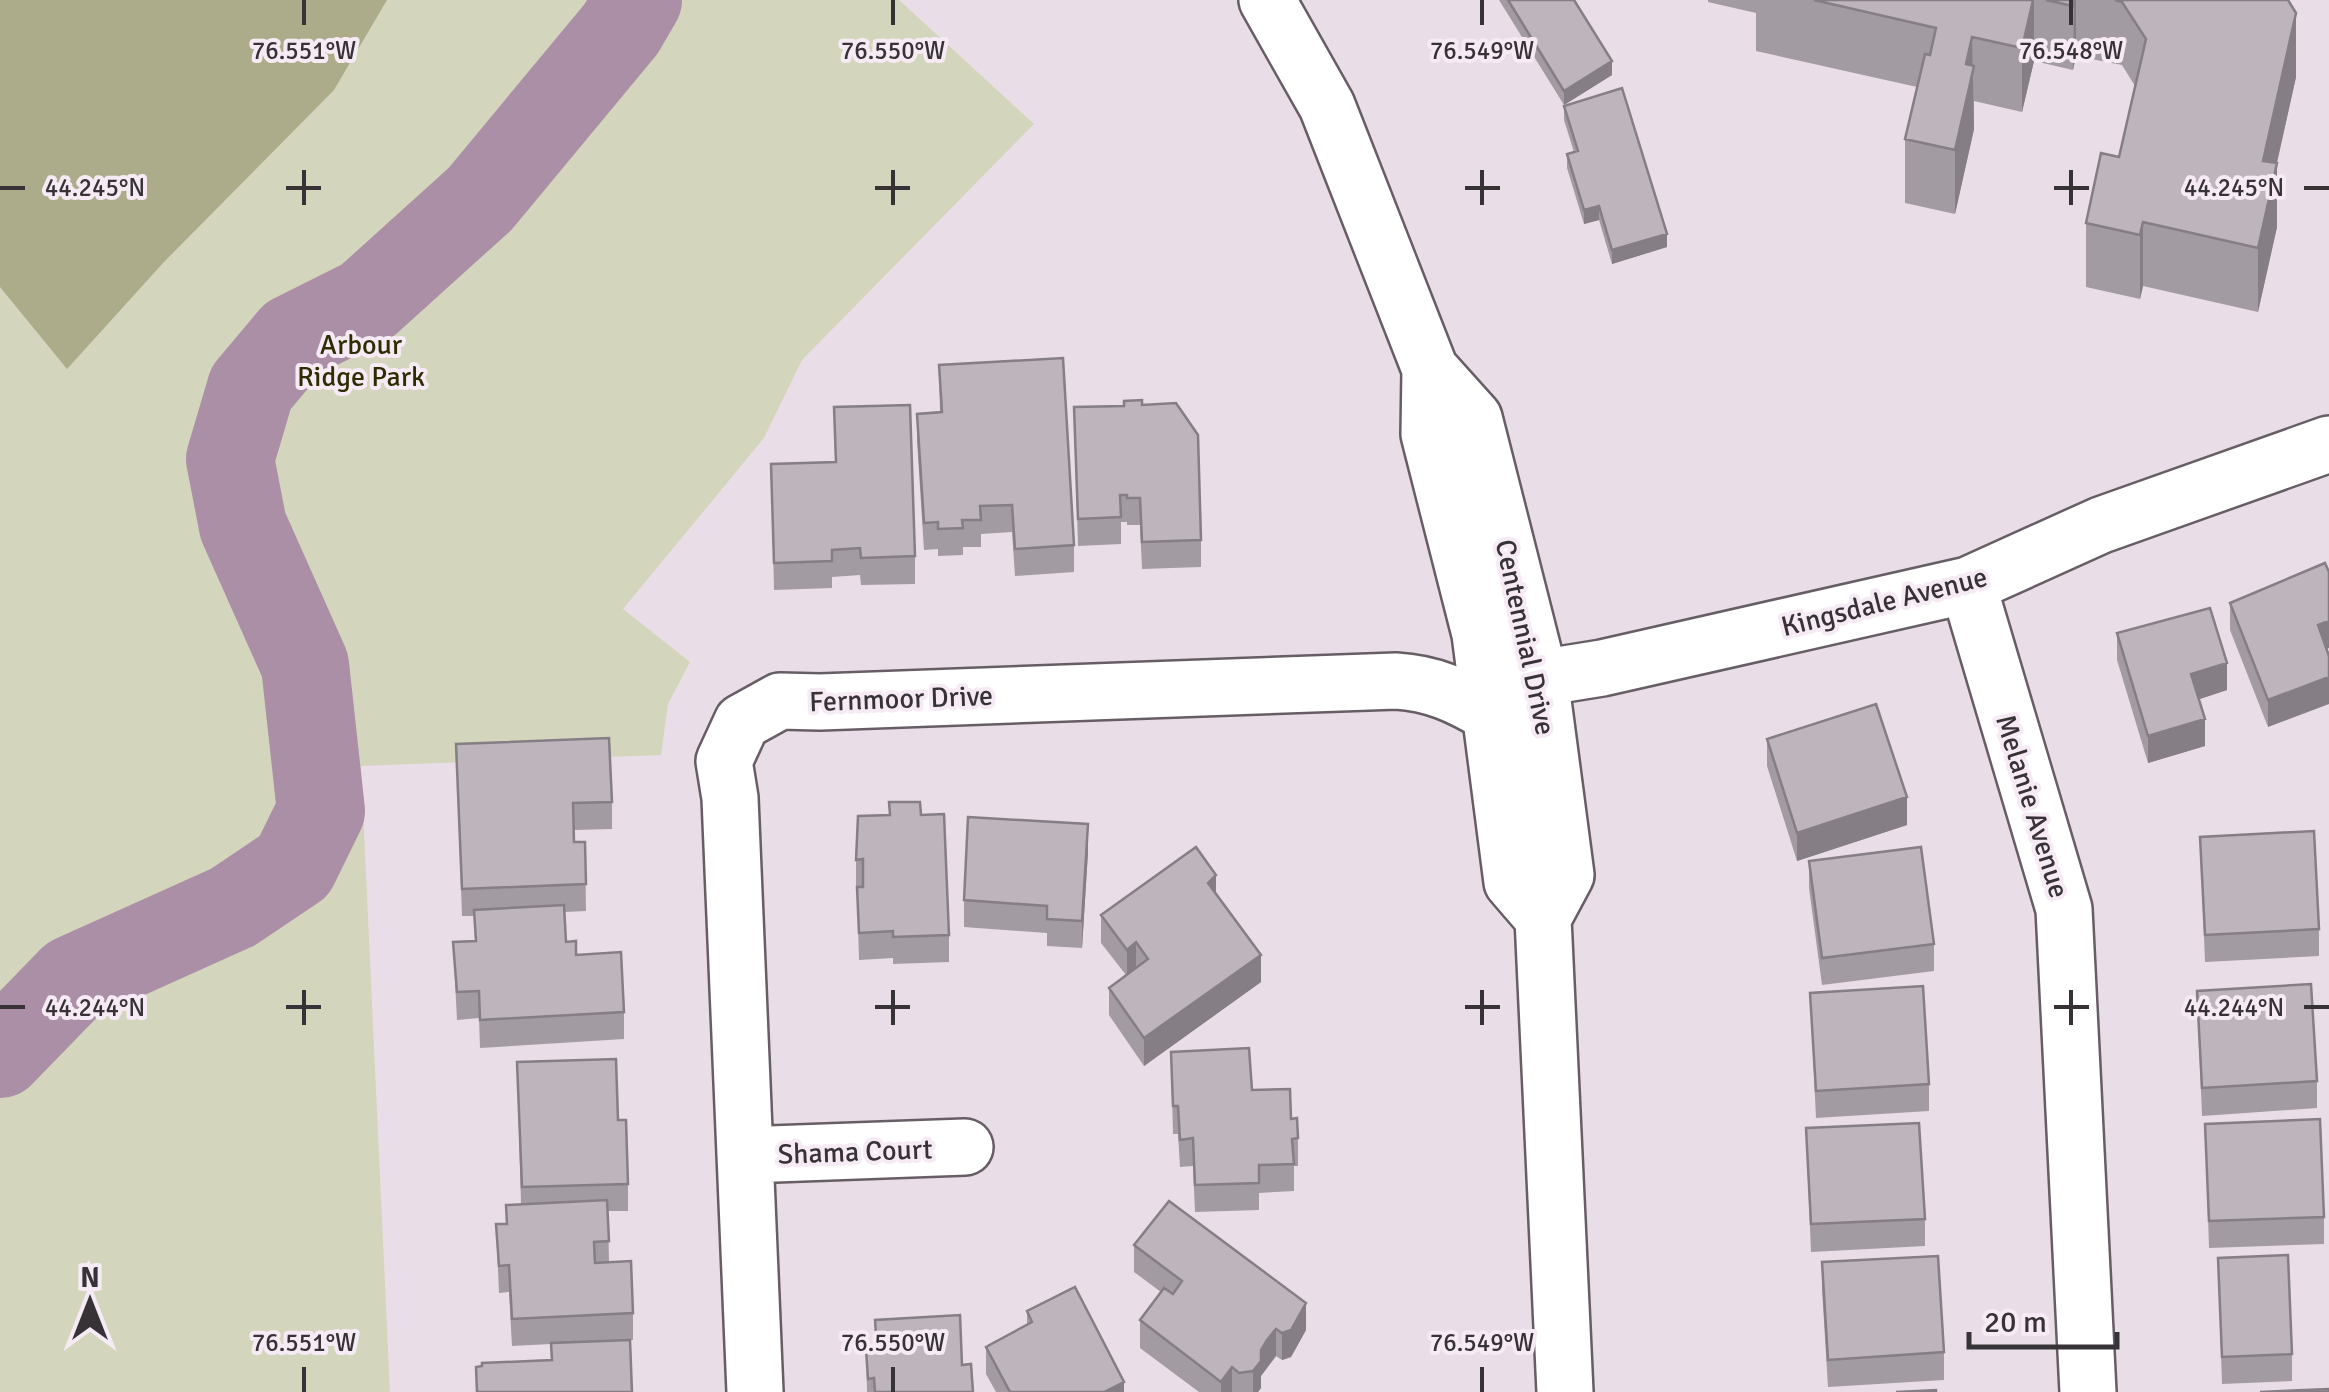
<svg xmlns="http://www.w3.org/2000/svg" width="2329" height="1392" font-family="Signika,sans-serif">
<style>
.green{fill:#d4d5bd}
.forest{fill:#acac8b}
.lines{fill:none;stroke-linecap:round;stroke-linejoin:round}
.river{stroke:#ab8fa6;stroke-width:88}
.minor-casing{stroke:#675e65;stroke-width:60}
.major-casing{stroke:#675e65;stroke-width:60}
.minor{stroke:#fff;stroke-width:55}
.major{stroke:#fff;stroke-width:55}
.wall{fill:#a39ba2}
.shaded-wall{fill:#857e84}
.building{fill:#beb4bc;stroke:#857e84;stroke-width:2.5}
.ticks{fill:none;stroke:#363236;stroke-width:4}
.labels{text-anchor:middle;stroke-width:8;stroke-linejoin:round;paint-order:stroke}
.park-label{font-size:28px;fill:#2e2d02;stroke:#f6ebf4}
.street-label{font-size:28px;fill:#363236;stroke:#f6ebf4}
.ticks-label{font-size:25px;text-anchor:middle;fill:#363236;stroke:#f6ebf4;stroke-width:8;stroke-linejoin:round;paint-order:stroke}
</style>
<rect width="100%" height="100%" fill="#e9dee7"/>
<path class="green" d="M 30,0 L 899,0 L 1034,124 L 802,360 L 764,438 L 623,609 L 690,662 L 668,704 L 661,755 L 361,766 L 390,1392 L 0,1392 L 0,264 Z"/>
<path class="forest" d="M 0,0 L 387,0 L 334,90 L 164,262 L 67,369 L 0,287 Z"/>
<g class="lines">
<path class="river" d="M 0,1054 L 73,979 L 233,907 L 294,866 L 321,811 L 305,665 L 243,526 L 230,459 L 251,388 L 293,338 L 367,301 L 480,199 L 621,29 L 638,0"/>
<defs>
<path id="minor" d="M 1968,585 L 2064,909 L 2088,1392
M 1540,678 L 1602,668 L 1968,585 L 2101,525 L 2329,444
M 745,1155 L 965,1147
M 755,1392 L 730,798 L 724,761 L 742,722 L 780,701 L 820,702 L 1396,681 C 1433,683 1460,696 1492,715"/>
<path id="major" d="M 1267,0 L 1327,106 L 1430,369 L 1474,418 L 1540,678 L 1566,875 L 1543,918 L 1565,1392
M 1430,369 L 1429,434 L 1480,634 L 1512,882 L 1543,918"/>
</defs>
<use href="#minor" class="minor-casing"/>
<use href="#major" class="major-casing"/>
<use href="#minor" class="minor"/>
<use href="#major" class="major"/>
</g>
<path class="wall" d="M 1499,0 L 1574,0 L 1612,75 L 1564,105 Z
M 1708,0 L 2288,0 L 2296,77 L 2277,163 L 2277,227 L 2258,312 L 2143,286 L 2140,299 L 2086,287 L 2086,223 L 2119,157 L 2135,86 L 2122,65 L 2076,56 L 2073,70 L 2034,61 L 2022,112 L 1974,101 L 1974,129 L 1955,214 L 1905,203 L 1905,139 L 1917,87 L 1756,51 L 1756,13 L 1708,2 Z
M 1564,106 L 1667,247 L 1612,264 L 1599,220 L 1584,224 L 1567,168 L 1567,154 L 1574,152 L 1564,120 Z
M 939,365 L 1074,545 L 1074,572 L 1015,576 L 1012,532 L 981,534 L 981,547 L 963,547 L 963,555 L 938,556 L 938,549 L 924,550 L 917,441 L 917,414 L 940,412 Z
M 1142,405 L 1201,540 L 1201,567 L 1142,569 L 1140,525 L 1127,525 L 1127,522 L 1121,522 L 1121,544 L 1078,546 L 1074,407 Z
M 834,407 L 915,556 L 915,584 L 861,585 L 860,575 L 832,577 L 832,588 L 774,590 L 771,464 L 835,462 Z
M 2230,603 L 2327,649 L 2268,727 L 2230,630 Z
M 2117,633 L 2227,690 L 2199,699 L 2205,746 L 2148,763 L 2117,660 Z
M 1767,739 L 1907,825 L 1797,861 L 1767,766 Z
M 456,744 L 612,802 L 612,829 L 574,830 L 574,842 L 585,842 L 586,911 L 565,912 L 566,942 L 624,1012 L 624,1039 L 480,1048 L 479,1018 L 457,1020 L 453,942 L 475,941 L 474,916 L 462,916 Z
M 889,802 L 921,815 L 949,935 L 949,962 L 893,964 L 893,958 L 859,960 L 857,887 L 863,886 L 856,887 L 856,860 L 889,815 Z
M 2200,837 L 2319,929 L 2319,956 L 2205,962 Z
M 1088,852 L 1082,948 L 1047,946 L 1047,933 L 964,927 L 964,900 Z
M 1809,861 L 1934,944 L 1934,971 L 1822,985 L 1809,888 Z
M 1216,894 L 1261,982 L 1144,1066 L 1109,1015 L 1109,988 L 1126,975 L 1101,943 L 1101,915 Z
M 2197,991 L 2317,1081 L 2317,1108 L 2202,1116 Z
M 1810,993 L 1929,1084 L 1929,1111 L 1816,1118 Z
M 1171,1052 L 1252,1090 L 1291,1119 L 1298,1138 L 1298,1166 L 1294,1166 L 1294,1191 L 1259,1193 L 1259,1210 L 1195,1212 L 1193,1166 L 1180,1167 L 1178,1134 L 1173,1134 Z
M 517,1062 L 618,1120 L 628,1184 L 628,1211 L 608,1211 L 609,1262 L 633,1313 L 633,1340 L 630,1340 L 632,1392 L 476,1392 L 476,1367 L 551,1360 L 551,1344 L 512,1346 L 509,1292 L 499,1293 L 496,1224 L 506,1224 L 506,1205 L 521,1204 Z
M 2205,1124 L 2324,1217 L 2324,1244 L 2209,1248 Z
M 1806,1128 L 1925,1219 L 1925,1246 L 1811,1252 Z
M 1134,1245 L 1306,1330 L 1291,1357 L 1282,1360 L 1276,1356 L 1261,1376 L 1261,1388 L 1258,1392 L 1199,1392 L 1140,1348 L 1140,1320 L 1161,1292 L 1134,1272 Z
M 2218,1258 L 2292,1354 L 2292,1381 L 2222,1384 Z
M 1822,1262 L 1944,1352 L 1944,1380 L 1828,1387 L 1822,1289 Z
M 1027,1311 L 1124,1392 L 996,1392 L 986,1374 L 986,1347 L 1027,1325 Z
M 875,1320 L 962,1365 L 973,1392 L 867,1392 L 866,1349 L 875,1349 Z"/>
<path class="shaded-wall" d="M 2034,0 L 2034,61 L 2022,112 L 2022,48 Z
M 2074,0 L 2076,0 L 2076,56 L 2073,70 Z
M 2296,13 L 2296,77 L 2263,224 L 2263,161 Z
M 1972,37 L 1974,129 L 1955,214 L 1955,150 L 1966,64 Z
M 1612,61 L 1612,75 L 1564,105 L 1564,91 Z
M 2277,163 L 2277,227 L 2258,312 L 2258,248 Z
M 1599,206 L 1599,220 L 1584,224 L 1584,210 Z
M 2143,222 L 2143,286 L 2140,299 L 2140,235 Z
M 1667,234 L 1667,247 L 1612,264 L 1612,250 Z
M 2329,621 L 2329,648 L 2318,652 L 2318,625 Z
M 2227,663 L 2227,690 L 2191,702 L 2191,674 Z
M 2329,677 L 2329,704 L 2268,727 L 2268,700 Z
M 2205,719 L 2205,746 L 2148,763 L 2148,736 Z
M 1907,797 L 1907,825 L 1797,861 L 1797,833 Z
M 1088,824 L 1088,852 L 1082,948 L 1082,921 Z
M 1216,875 L 1216,902 L 1208,883 Z
M 1136,942 L 1136,970 L 1127,977 L 1127,950 Z
M 1261,955 L 1261,982 L 1144,1066 L 1144,1038 Z
M 1306,1303 L 1306,1330 L 1291,1357 L 1282,1360 L 1282,1333 Z
M 1276,1329 L 1276,1356 L 1261,1376 L 1261,1388 L 1258,1392 L 1253,1392 L 1253,1371 L 1261,1350 Z
M 1232,1367 L 1232,1392 L 1221,1392 L 1221,1382 Z
M 1124,1382 L 1124,1392 L 1104,1392 Z"/>
<path class="building" d="M 1508,0 L 1574,0 L 1612,61 L 1564,91 Z
M 1814,0 L 2033,0 L 2022,48 L 1972,37 L 1966,64 L 1974,66 L 1955,150 L 1905,139 L 1925,54 L 1930,55 L 1936,28 Z
M 2046,0 L 2074,0 L 2073,6 Z
M 2115,0 L 2288,0 L 2296,13 L 2263,161 L 2277,163 L 2258,248 L 2143,222 L 2140,235 L 2086,223 L 2101,153 L 2119,157 L 2146,39 L 2122,2 Z
M 1622,88 L 1667,234 L 1612,250 L 1599,206 L 1584,210 L 1567,154 L 1578,151 L 1564,106 Z
M 1063,358 L 1074,545 L 1015,549 L 1012,505 L 980,506 L 981,520 L 962,520 L 963,528 L 938,529 L 938,522 L 924,523 L 917,414 L 942,412 L 939,365 Z
M 1142,400 L 1142,405 L 1176,403 L 1198,435 L 1201,540 L 1142,542 L 1140,498 L 1127,498 L 1127,495 L 1120,495 L 1121,517 L 1078,519 L 1074,407 L 1124,406 L 1124,401 Z
M 910,405 L 915,556 L 861,558 L 860,548 L 832,550 L 832,561 L 774,563 L 771,464 L 836,462 L 834,407 Z
M 2325,563 L 2329,572 L 2329,621 L 2318,625 L 2329,656 L 2329,677 L 2268,700 L 2230,603 Z
M 2210,608 L 2227,663 L 2191,674 L 2205,719 L 2148,736 L 2117,633 Z
M 1876,704 L 1907,797 L 1797,833 L 1767,739 Z
M 609,738 L 612,802 L 573,803 L 574,842 L 585,842 L 586,884 L 462,889 L 456,744 Z
M 889,802 L 920,802 L 921,815 L 944,814 L 949,935 L 893,937 L 893,931 L 859,933 L 857,887 L 863,887 L 863,859 L 856,860 L 858,816 L 890,815 Z
M 968,817 L 1088,824 L 1082,921 L 1047,919 L 1047,906 L 964,900 Z
M 2314,831 L 2319,929 L 2205,935 L 2200,837 Z
M 1196,847 L 1216,875 L 1208,883 L 1261,955 L 1144,1038 L 1109,988 L 1148,959 L 1136,942 L 1127,950 L 1101,915 Z
M 1921,847 L 1934,944 L 1822,958 L 1809,861 Z
M 564,905 L 566,942 L 576,941 L 576,955 L 621,952 L 624,1012 L 480,1020 L 479,991 L 457,992 L 453,942 L 476,941 L 474,910 Z
M 2311,984 L 2317,1081 L 2202,1088 L 2197,991 Z
M 1923,986 L 1929,1084 L 1816,1091 L 1810,993 Z
M 1249,1048 L 1252,1090 L 1290,1089 L 1291,1119 L 1297,1118 L 1298,1138 L 1292,1139 L 1294,1164 L 1259,1165 L 1259,1183 L 1195,1185 L 1193,1138 L 1180,1140 L 1178,1106 L 1173,1106 L 1171,1052 Z
M 616,1059 L 618,1120 L 626,1120 L 628,1184 L 522,1187 L 517,1062 Z
M 2320,1119 L 2324,1217 L 2209,1221 L 2205,1124 Z
M 1919,1123 L 1925,1219 L 1811,1224 L 1806,1128 Z
M 607,1200 L 609,1241 L 594,1242 L 595,1263 L 631,1261 L 633,1313 L 512,1319 L 509,1265 L 499,1266 L 496,1224 L 507,1224 L 506,1205 Z
M 1169,1201 L 1306,1303 L 1291,1330 L 1282,1333 L 1276,1329 L 1267,1340 L 1261,1350 L 1261,1361 L 1253,1371 L 1239,1373 L 1232,1367 L 1221,1382 L 1140,1320 L 1164,1288 L 1173,1294 L 1182,1281 L 1134,1245 Z
M 2288,1255 L 2292,1354 L 2222,1357 L 2218,1258 Z
M 1938,1256 L 1944,1352 L 1828,1360 L 1822,1262 Z
M 1075,1287 L 1124,1382 L 1104,1392 L 1010,1392 L 986,1347 L 1032,1322 L 1027,1311 Z
M 960,1315 L 962,1365 L 971,1364 L 973,1392 L 875,1392 L 874,1378 L 868,1379 L 866,1349 L 877,1349 L 875,1320 Z
M 630,1340 L 632,1392 L 477,1392 L 476,1367 L 482,1366 L 482,1363 L 552,1360 L 551,1343 Z
M 2329,1389 L 2329,1392 L 2260,1392 Z
M 1936,1390 L 1936,1392 L 1896,1392 Z"/>
<path class="ticks" d="M 304,0 L 304,25M 893,0 L 893,25M 1482,0 L 1482,25M 2071,0 L 2071,25M 304,170 L 304,205M 893,170 L 893,205M 1482,170 L 1482,205M 2071,170 L 2071,205M 0,188 L 25,188M 286,188 L 321,188M 875,188 L 910,188M 1465,188 L 1500,188M 2054,188 L 2089,188M 2304,188 L 2329,188M 304,990 L 304,1025M 893,990 L 893,1025M 1482,990 L 1482,1025M 2071,990 L 2071,1025M 0,1007 L 25,1007M 286,1007 L 321,1007M 875,1007 L 910,1007M 1465,1007 L 1500,1007M 2054,1007 L 2089,1007M 2304,1007 L 2329,1007M 304,1367 L 304,1392M 893,1367 L 893,1392M 1482,1367 L 1482,1392"/>
<g class="labels">
<g class="park-label">
<text x="361" y="354">Arbour<tspan x="361" dy="32">Ridge Park</tspan></text>
</g>
<g class="street-label">
<text transform="translate(1884 601) rotate(-14)" y="10">Kingsdale Avenue</text>
<text transform="translate(1526 637) rotate(78)" y="10">Centennial Drive</text>
<text transform="translate(901 698) rotate(-2)" y="10">Fernmoor Drive</text>
<text transform="translate(2033 806) rotate(73)" y="10">Melanie Avenue</text>
<text transform="translate(855 1151) rotate(-2)" y="10">Shama Court</text>
</g>
</g>
<g class="ticks-label">
<text x="304" y="59">76.551°W</text>
<text x="893" y="59">76.550°W</text>
<text x="1482" y="59">76.549°W</text>
<text x="2071" y="59">76.548°W</text>
<text x="95" y="196">44.245°N</text>
<text x="2234" y="196">44.245°N</text>
<text x="95" y="1016">44.244°N</text>
<text x="2234" y="1016">44.244°N</text>
<text x="304" y="1351">76.551°W</text>
<text x="893" y="1351">76.550°W</text>
<text x="1482" y="1351">76.549°W</text>
</g>
<g transform="translate(90 1302)" stroke="#f6ebf4" stroke-width="8" paint-order="stroke">
<path d="M0-8L18 38L0 25L-18 38Z" fill="#363236"/>
<text y="-15" font-size="28" font-weight="bold" text-anchor="middle" fill="#363236">N</text>
</g>
<path d="M1969 1332v15h148v-15" fill="none" stroke="#363236" stroke-width="5"/>
<text x="1984" y="1332" font-size="30" fill="#363236" stroke="#f6ebf4" stroke-width="8" paint-order="stroke">20 m</text>
</svg>
